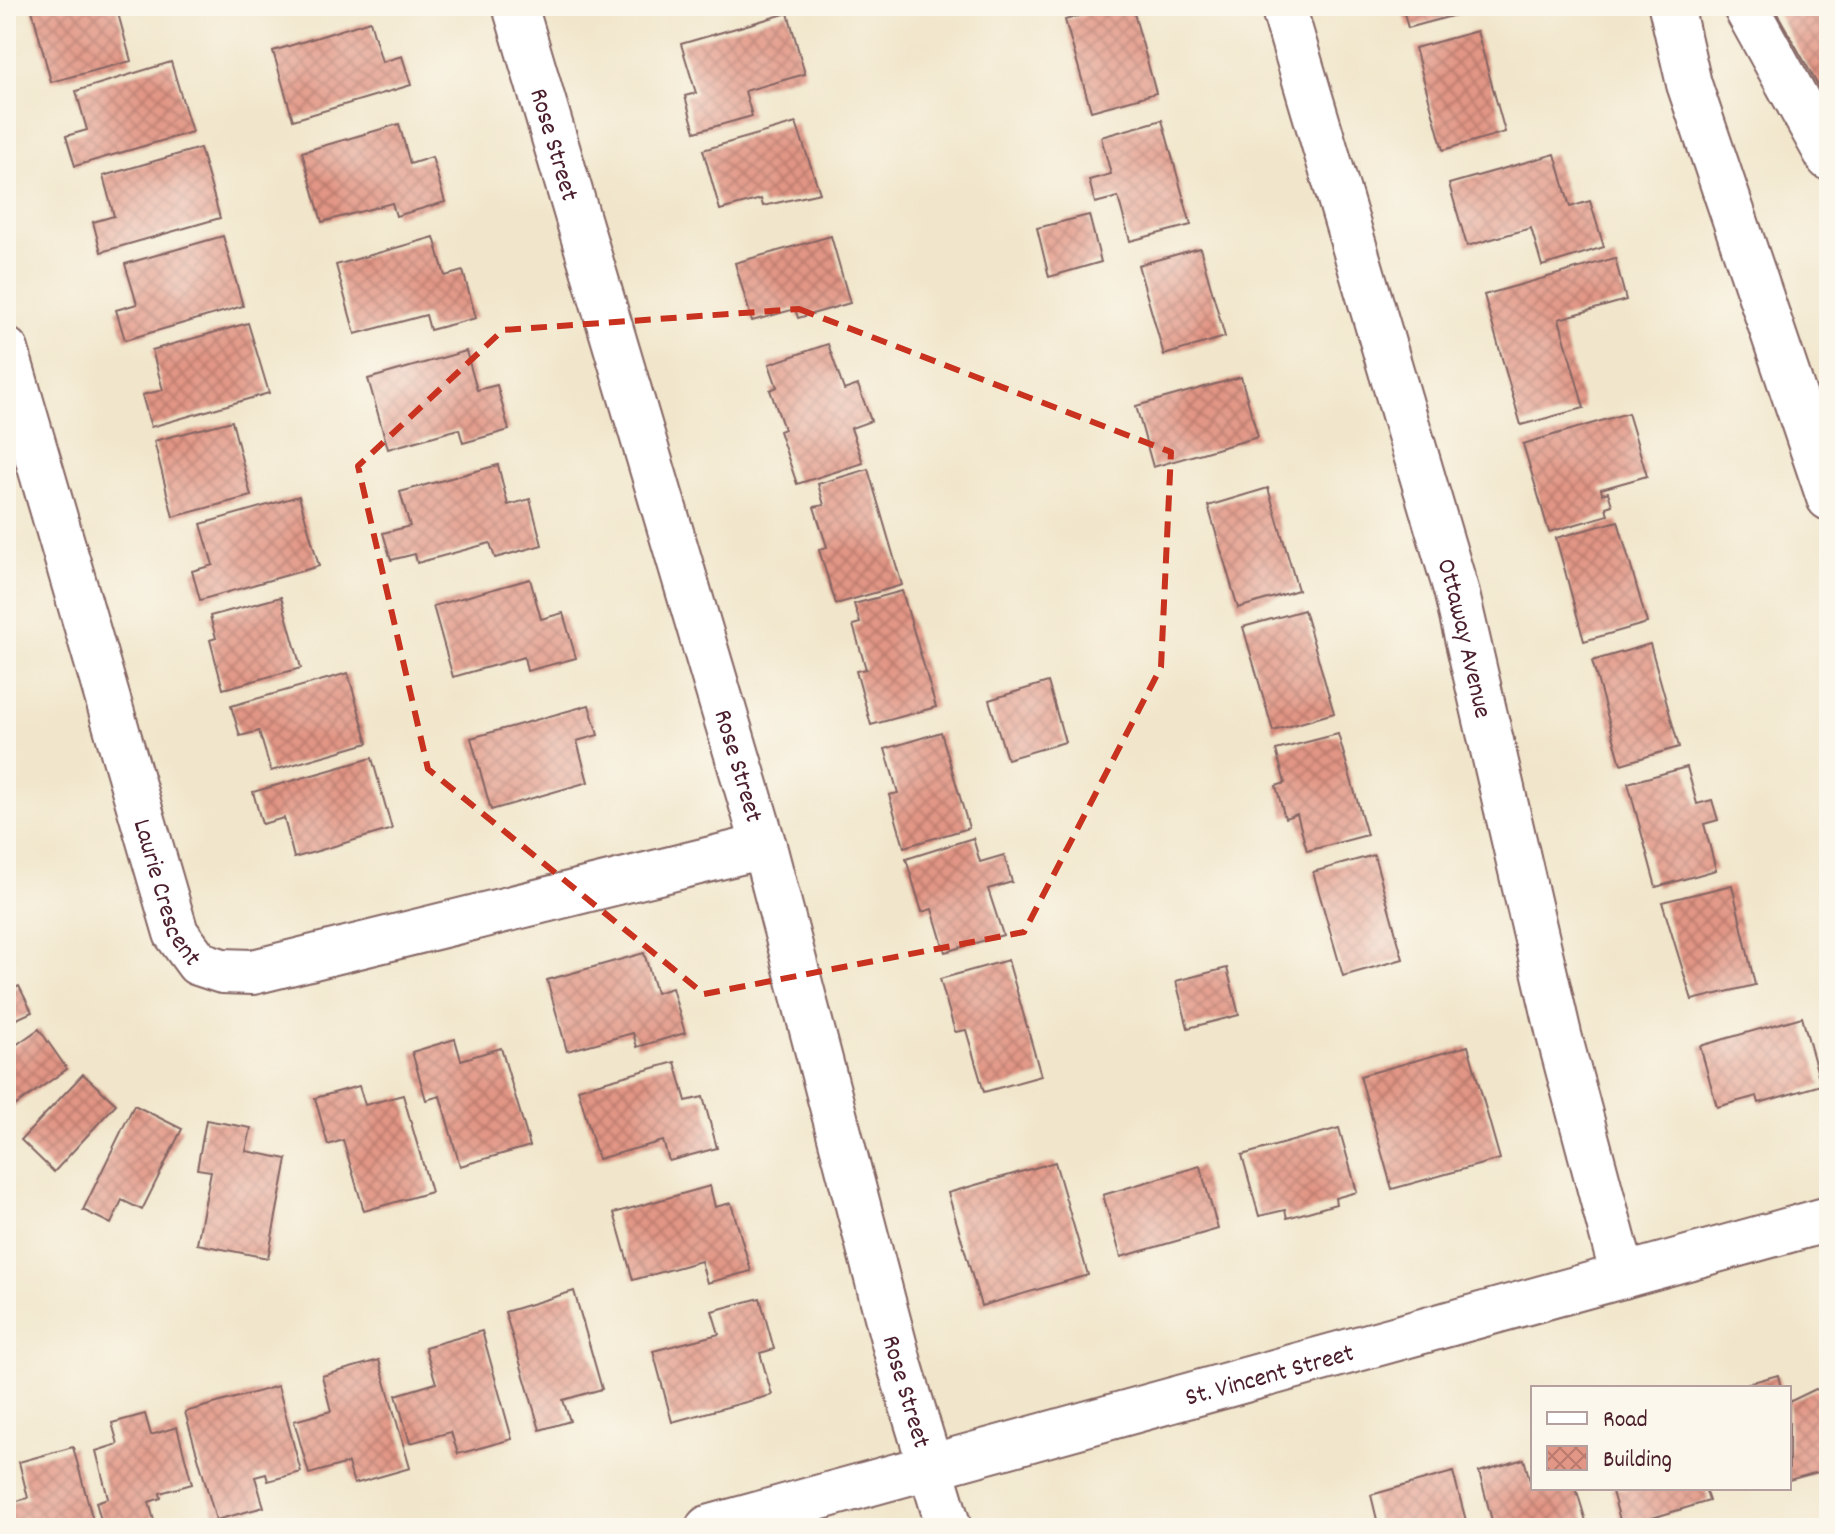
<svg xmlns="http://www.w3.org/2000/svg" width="1835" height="1534" font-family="Dekko,sans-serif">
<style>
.building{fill:url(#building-cross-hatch)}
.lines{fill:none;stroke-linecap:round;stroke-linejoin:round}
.minor-casing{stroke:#846563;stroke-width:48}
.major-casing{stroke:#846563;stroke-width:48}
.minor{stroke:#fff;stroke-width:44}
.major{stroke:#fff;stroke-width:44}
.marked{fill:none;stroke:#c8321e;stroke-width:6;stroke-dasharray:16 10;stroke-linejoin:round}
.labels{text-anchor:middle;stroke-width:6;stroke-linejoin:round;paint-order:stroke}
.street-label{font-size:26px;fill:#4a1f2b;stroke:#fbf7ec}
</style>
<defs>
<pattern id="building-cross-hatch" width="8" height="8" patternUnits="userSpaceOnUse" patternTransform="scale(2)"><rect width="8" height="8" fill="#e29685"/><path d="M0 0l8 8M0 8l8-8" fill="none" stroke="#b97a6d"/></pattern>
</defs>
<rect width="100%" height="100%" fill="#fbf7ec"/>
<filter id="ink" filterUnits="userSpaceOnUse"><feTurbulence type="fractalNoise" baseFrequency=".0125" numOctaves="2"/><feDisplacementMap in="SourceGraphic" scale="16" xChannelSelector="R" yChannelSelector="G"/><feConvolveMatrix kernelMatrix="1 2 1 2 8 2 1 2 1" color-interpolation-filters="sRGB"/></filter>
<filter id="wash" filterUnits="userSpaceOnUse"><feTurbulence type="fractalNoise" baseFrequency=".006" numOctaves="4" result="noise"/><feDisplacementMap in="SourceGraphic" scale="32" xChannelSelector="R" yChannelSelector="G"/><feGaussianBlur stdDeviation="1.8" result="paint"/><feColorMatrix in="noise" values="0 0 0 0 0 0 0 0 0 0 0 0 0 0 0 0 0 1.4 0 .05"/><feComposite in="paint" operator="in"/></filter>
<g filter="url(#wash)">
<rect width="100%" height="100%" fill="#f1e6cb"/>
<g id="blocks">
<path class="building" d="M 31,6 L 116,6 L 131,61 L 51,82 Z
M 1114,6 L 1132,6 L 1156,93 L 1091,111 L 1065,20 Z
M 1402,6 L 1468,6 L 1470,11 L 1408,28 Z
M 1773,6 L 1829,6 L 1829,105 Z
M 788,13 L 805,74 L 745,91 L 752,116 L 695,132 L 685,96 L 696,93 L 681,44 Z
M 370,21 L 382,62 L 402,56 L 411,85 L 293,120 L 273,51 Z
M 1477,31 L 1505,132 L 1443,150 L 1415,48 Z
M 171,62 L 192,132 L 75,166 L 66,136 L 87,130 L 76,91 Z
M 1162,120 L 1191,225 L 1130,241 L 1118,197 L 1095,203 L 1089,180 L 1111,174 L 1101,137 Z
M 796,123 L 820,193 L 763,206 L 761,199 L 720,210 L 703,150 Z
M 399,124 L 410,164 L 432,157 L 445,202 L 396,216 L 392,203 L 322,222 L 302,152 Z
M 200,148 L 220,218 L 101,252 L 93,222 L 114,216 L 103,176 Z
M 1555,154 L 1570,207 L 1590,201 L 1604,247 L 1542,266 L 1531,228 L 1467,246 L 1449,184 Z
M 1089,215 L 1101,262 L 1049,277 L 1037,228 Z
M 223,236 L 243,306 L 125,340 L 116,310 L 137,304 L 125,264 Z
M 831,236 L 850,303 L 798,318 L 795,309 L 752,321 L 735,263 Z
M 434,237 L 445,276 L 463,271 L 476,318 L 430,330 L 426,315 L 355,334 L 336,265 Z
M 1200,248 L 1225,337 L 1164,355 L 1138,265 Z
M 1615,258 L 1626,300 L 1559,319 L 1584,408 L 1521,425 L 1484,295 Z
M 248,323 L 269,393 L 151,427 L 142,395 L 163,390 L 152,350 Z
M 828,344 L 844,390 L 858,385 L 871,421 L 851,428 L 863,463 L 797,484 L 779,431 L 784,429 L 770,390 L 777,387 L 769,364 Z
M 466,351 L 477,390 L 497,385 L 509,430 L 463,443 L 459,429 L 388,449 L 368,379 Z
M 1241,377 L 1258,437 L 1153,467 L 1136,406 Z
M 1628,413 L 1647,476 L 1601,489 L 1602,494 L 1608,492 L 1612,505 L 1606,507 L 1608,515 L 1549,532 L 1523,444 Z
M 232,421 L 251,496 L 173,517 L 154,441 Z
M 498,465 L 508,505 L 530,499 L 542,545 L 495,558 L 490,543 L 417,563 L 415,554 L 391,560 L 383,533 L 410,526 L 400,492 Z
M 868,469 L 902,585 L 836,604 L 819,550 L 827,547 L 814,507 L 824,505 L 818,484 Z
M 1268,488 L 1298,590 L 1238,608 L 1208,506 Z
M 299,496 L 319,566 L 200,600 L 192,571 L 213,565 L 201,524 Z
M 1618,521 L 1647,623 L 1584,641 L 1556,538 Z
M 530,579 L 541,619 L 563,613 L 576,658 L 527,671 L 524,657 L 453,677 L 433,606 Z
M 902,591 L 936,707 L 871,725 L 856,671 L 866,669 L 853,625 L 860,623 L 854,604 Z
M 281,597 L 301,668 L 223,689 L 210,640 L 216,638 L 210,616 Z
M 1304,610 L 1334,713 L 1273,731 L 1243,627 Z
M 1650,644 L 1679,747 L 1621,764 L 1592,661 Z
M 348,673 L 368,743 L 271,771 L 259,731 L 240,736 L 231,706 Z
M 1048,682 L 1065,742 L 1007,759 L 989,700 Z
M 589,705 L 598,735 L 577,741 L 588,782 L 491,810 L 471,738 Z
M 941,732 L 969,828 L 904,847 L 889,795 L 898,793 L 885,749 Z
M 1338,734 L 1367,835 L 1307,851 L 1297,814 L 1285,818 L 1276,786 L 1285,783 L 1276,750 Z
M 372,758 L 392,829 L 294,858 L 284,818 L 262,824 L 253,792 Z
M 1687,767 L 1697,804 L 1712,800 L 1718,820 L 1704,824 L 1716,870 L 1656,887 L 1628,783 Z
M 973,838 L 980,862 L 1004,855 L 1012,882 L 988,889 L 1003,935 L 945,952 L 932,909 L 922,912 L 906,859 Z
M 1374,855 L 1403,959 L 1343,976 L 1313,872 Z
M 1732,885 L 1755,985 L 1692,1000 L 1662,902 Z
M 644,953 L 656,993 L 672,988 L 685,1033 L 637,1047 L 633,1033 L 567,1051 L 547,980 Z
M 1008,960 L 1041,1076 L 984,1092 L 966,1030 L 955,1032 L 940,979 Z
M 1227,968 L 1239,1015 L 1188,1028 L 1176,981 Z
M 6,980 L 11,990 L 19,986 L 32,1012 L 6,1024 Z
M 1802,1017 L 1821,1085 L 1759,1103 L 1757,1096 L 1717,1107 L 1700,1046 Z
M 39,1029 L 67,1069 L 6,1112 L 6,1052 Z
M 455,1039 L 461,1060 L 501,1048 L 530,1146 L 460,1166 L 440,1096 L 426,1100 L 412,1052 Z
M 1468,1046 L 1500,1159 L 1392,1189 L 1360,1076 Z
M 675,1062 L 686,1101 L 703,1097 L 717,1148 L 669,1161 L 663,1141 L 598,1159 L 578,1089 Z
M 83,1074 L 116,1104 L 54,1172 L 21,1140 Z
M 359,1086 L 365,1105 L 403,1095 L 431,1192 L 364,1211 L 343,1140 L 328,1145 L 315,1098 Z
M 134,1105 L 182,1129 L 142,1210 L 122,1200 L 111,1224 L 83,1210 Z
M 206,1120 L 251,1128 L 246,1151 L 287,1159 L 268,1258 L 197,1244 L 211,1171 L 197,1169 Z
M 1339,1128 L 1357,1192 L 1335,1198 L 1336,1204 L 1287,1218 L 1285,1210 L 1259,1216 L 1242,1155 Z
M 1055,1162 L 1088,1275 L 981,1306 L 948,1193 Z
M 1200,1166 L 1218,1229 L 1121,1257 L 1103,1195 Z
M 710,1186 L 715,1207 L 731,1203 L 751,1271 L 707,1283 L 701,1261 L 633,1280 L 614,1213 Z
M 574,1291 L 602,1389 L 563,1400 L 570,1421 L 540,1430 L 505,1312 Z
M 760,1298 L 774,1349 L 760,1353 L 772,1395 L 672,1422 L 653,1351 L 719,1334 L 712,1311 Z
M 482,1331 L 512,1439 L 458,1454 L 451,1432 L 410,1443 L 396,1395 L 436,1383 L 425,1347 Z
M 379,1360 L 410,1468 L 354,1484 L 348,1463 L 309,1474 L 294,1421 L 331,1411 L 322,1376 Z
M 1778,1375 L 1781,1388 L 1735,1388 L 1735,1387 Z
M 278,1386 L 301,1472 L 268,1481 L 266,1474 L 255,1477 L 264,1507 L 216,1520 L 185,1412 Z
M 1816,1389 L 1826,1395 L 1829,1405 L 1829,1469 L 1789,1480 L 1789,1402 Z
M 145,1414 L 151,1435 L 177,1427 L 192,1484 L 160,1493 L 161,1498 L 149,1502 L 156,1528 L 103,1528 L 96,1502 L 108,1498 L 96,1451 L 118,1444 L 112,1423 Z
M 73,1447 L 95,1528 L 6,1528 L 6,1504 L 28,1498 L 19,1462 Z
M 1524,1459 L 1532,1488 L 1576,1488 L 1588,1528 L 1494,1528 L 1479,1472 Z
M 1453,1472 L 1468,1528 L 1379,1528 L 1371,1495 Z
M 1611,1488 L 1705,1488 L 1709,1501 L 1622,1527 Z
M 1320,1518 L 1323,1528 L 1289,1528 L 1289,1527 Z"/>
</g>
</g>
<g filter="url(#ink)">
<use href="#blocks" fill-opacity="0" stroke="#846563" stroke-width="2"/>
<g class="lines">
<defs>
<g id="minor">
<path id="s1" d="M 515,6 L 764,846 L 900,1366 L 949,1528"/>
<path id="s2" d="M 1283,6 L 1456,590 L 1560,1039 L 1623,1276"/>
<path d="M 1671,6 L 1689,84 L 1829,498"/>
<path d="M 1745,6 L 1829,158"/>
<path id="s3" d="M 6,350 L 176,933 L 198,963 L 222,971 L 253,972 L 764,846"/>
</g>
<g id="major">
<path id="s4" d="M 708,1528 L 1829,1219"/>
</g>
</defs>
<use href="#minor" class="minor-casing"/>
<use href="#major" class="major-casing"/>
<use href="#minor" class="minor"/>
<use href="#major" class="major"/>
</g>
</g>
<path class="marked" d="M 799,309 L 1171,452 L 1161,667 L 1024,932 L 704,994 L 428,769 L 358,466 L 503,330 Z"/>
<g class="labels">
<g class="street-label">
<text dy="9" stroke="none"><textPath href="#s1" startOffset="144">Rose Street</textPath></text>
<text dy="9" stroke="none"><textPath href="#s2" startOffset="658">Ottaway Avenue</textPath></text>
<text dy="9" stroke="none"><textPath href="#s1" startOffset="792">Rose Street</textPath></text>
<text dy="9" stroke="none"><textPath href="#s3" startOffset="566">Laurie Crescent</textPath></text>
<text dy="9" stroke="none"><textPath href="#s4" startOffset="582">St. Vincent Street</textPath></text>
<text dy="9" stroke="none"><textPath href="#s1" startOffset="1440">Rose Street</textPath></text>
</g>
</g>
<rect width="1835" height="1534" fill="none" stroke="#fbf7ec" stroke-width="32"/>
<rect x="1531" y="1386" width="260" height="104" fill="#fbf7ec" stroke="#b4a19f" stroke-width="2"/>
<rect x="1547" y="1412" width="40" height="12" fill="#ffffff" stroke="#b4a19f" stroke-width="2"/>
<text x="1603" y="1426" font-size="24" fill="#4a1f2b">Road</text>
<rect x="1547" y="1446" width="40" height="24" fill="url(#building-cross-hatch)" stroke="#b4a19f" stroke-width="2"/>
<text x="1603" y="1466" font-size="24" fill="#4a1f2b">Building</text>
</svg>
